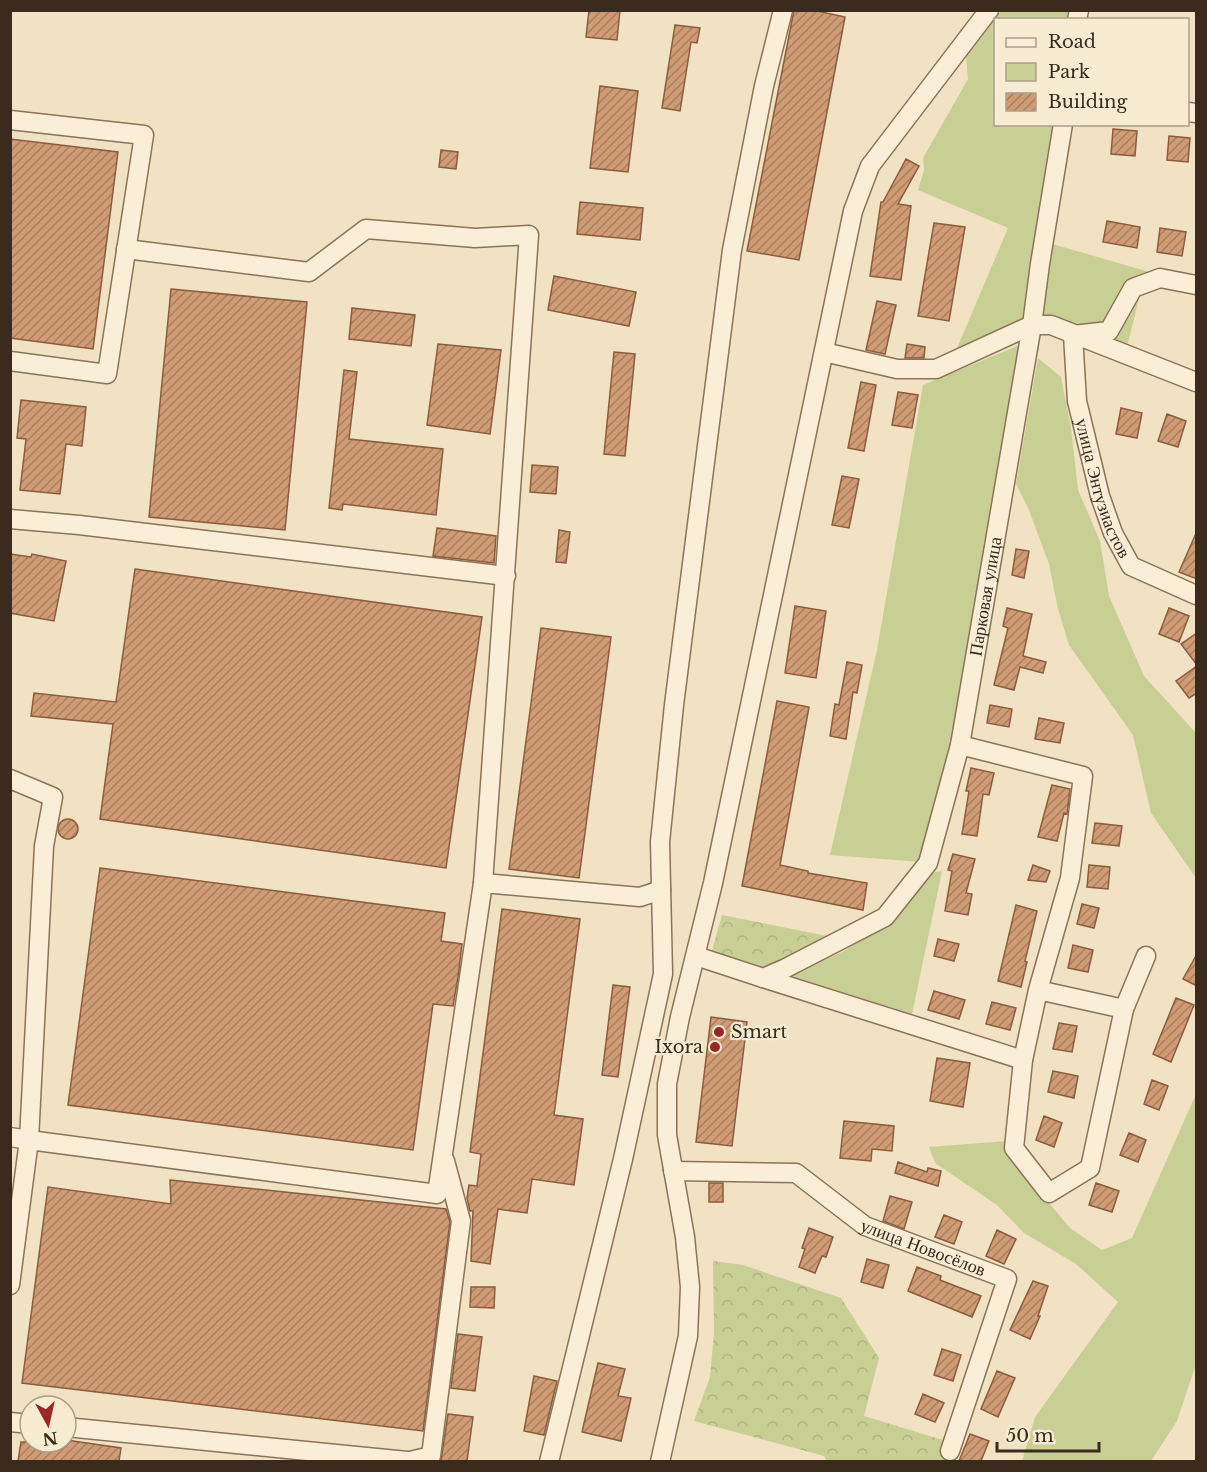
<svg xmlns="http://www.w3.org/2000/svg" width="1207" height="1472" font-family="'Libre Baskerville',serif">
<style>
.green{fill:#c8cf95}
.forest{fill:url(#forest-crowns)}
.building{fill:url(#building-hatch);stroke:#8b5c3d;stroke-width:1.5}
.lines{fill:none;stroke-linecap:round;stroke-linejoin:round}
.minor-casing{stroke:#8b7358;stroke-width:21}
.minor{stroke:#faefd6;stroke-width:18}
.poi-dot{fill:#9c2626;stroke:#f7ecd2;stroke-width:2}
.labels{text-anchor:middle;stroke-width:4.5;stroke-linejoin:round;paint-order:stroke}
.street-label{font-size:18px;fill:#3a2b1d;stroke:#f7ecd2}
.poi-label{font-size:18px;fill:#3a2b1d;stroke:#f7ecd2;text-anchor:start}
</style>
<defs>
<pattern id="forest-crowns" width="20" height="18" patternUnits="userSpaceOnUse" patternTransform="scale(1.5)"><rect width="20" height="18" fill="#c8cf95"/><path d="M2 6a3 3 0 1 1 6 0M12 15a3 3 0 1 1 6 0" fill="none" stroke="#adb280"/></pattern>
<pattern id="building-hatch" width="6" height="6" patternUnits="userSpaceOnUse" patternTransform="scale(1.5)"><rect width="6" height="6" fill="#d09c76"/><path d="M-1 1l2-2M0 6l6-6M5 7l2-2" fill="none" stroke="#aa7f60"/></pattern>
</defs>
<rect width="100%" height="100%" fill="#f0e2c2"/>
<path class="green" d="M 1001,11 L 1084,11 L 1082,19 L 996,20 L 996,124 L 1064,125 L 1038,233 L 1023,319 L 955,353 L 1008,228 L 918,190 L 924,170 L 923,158 L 968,79 L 966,57 Z
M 1049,243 L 1146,271 L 1126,351 L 1039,316 C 1043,292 1049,268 1049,243 Z
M 1022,344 L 954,746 L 922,862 L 830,855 L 877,650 L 923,385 Z
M 1038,358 L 1061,377 L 1071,428 L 1078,490 L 1100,541 L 1109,596 L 1144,676 L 1196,733 L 1196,878 L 1151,813 L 1133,735 L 1069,645 L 1058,609 L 1049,564 L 1029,510 L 1016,484 Z
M 942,871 L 912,1014 L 789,975 L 844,951 L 889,921 L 928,873 Z
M 1196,1094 L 1196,1364 L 1177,1421 L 1151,1461 L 1022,1461 L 1035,1417 L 1118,1302 L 1076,1264 L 1024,1233 L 997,1205 L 935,1163 L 929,1147 L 1007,1141 L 1043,1196 L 1070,1228 L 1102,1250 L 1132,1238 Z"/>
<path class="forest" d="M 722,915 L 827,936 L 783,961 L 762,970 L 711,954 Z
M 713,1261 L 743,1265 L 841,1298 L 879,1358 L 864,1416 L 943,1440 L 946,1461 L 827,1461 L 824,1456 L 694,1421 L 710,1377 L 714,1333 Z"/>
<path class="building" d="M 589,10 L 620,10 L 617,40 L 586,37 Z
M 794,10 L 813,10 L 845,17 L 799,260 L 747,251 Z
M 675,25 L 700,28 L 697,43 L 691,42 L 680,111 L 662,108 Z
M 600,86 L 638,91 L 628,172 L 590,168 Z
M 1113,129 L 1137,131 L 1135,156 L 1111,154 Z
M 1169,136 L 1190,138 L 1188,162 L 1167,160 Z
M 10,139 L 118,152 L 93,349 L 10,338 Z
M 441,150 L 458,152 L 456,169 L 439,167 Z
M 906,159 L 919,166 L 898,204 L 911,206 L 901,280 L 870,276 L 881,202 L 883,202 Z
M 580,202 L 643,208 L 640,240 L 577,234 Z
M 1107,221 L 1140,227 L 1137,248 L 1103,242 Z
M 934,223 L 965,227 L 949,321 L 918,316 Z
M 1160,228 L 1186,232 L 1182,256 L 1157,252 Z
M 554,276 L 636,292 L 629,326 L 548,310 Z
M 171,289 L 307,302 L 285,530 L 149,517 Z
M 877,301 L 896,305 L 885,354 L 866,350 Z
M 352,308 L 415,315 L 411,346 L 349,339 Z
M 438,344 L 501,350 L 490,434 L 427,425 Z
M 907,344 L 925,347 L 924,358 L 905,358 Z
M 614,352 L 635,354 L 625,456 L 604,454 Z
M 344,370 L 357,372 L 349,439 L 443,449 L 436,515 L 343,504 L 342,510 L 329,508 Z
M 861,382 L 876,385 L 864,451 L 848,448 Z
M 898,392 L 918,395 L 912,428 L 892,425 Z
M 21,400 L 86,407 L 82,446 L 66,444 L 60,494 L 20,490 L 26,439 L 17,438 Z
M 1121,408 L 1142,413 L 1137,438 L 1116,434 Z
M 1167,414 L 1186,421 L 1178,447 L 1158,441 Z
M 532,465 L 558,467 L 556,494 L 530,492 Z
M 842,476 L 859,479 L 849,528 L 832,525 Z
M 437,528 L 496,536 L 494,563 L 433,556 Z
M 559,530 L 570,532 L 566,563 L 556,562 Z
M 1197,531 L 1197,579 L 1179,572 Z
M 1016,549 L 1029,551 L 1024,578 L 1012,575 Z
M 10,554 L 31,557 L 32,554 L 66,561 L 54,621 L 10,613 Z
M 135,569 L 482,617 L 446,868 L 100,819 L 113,724 L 31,716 L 34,693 L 116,702 Z
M 795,606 L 826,611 L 816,678 L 785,673 Z
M 1007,608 L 1032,614 L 1023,656 L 1046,662 L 1043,673 L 1020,667 L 1014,690 L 994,685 L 1008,628 L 1003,626 Z
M 1169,608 L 1189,616 L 1179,642 L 1159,634 Z
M 541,628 L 611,637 L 579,878 L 509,869 Z
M 1197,633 L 1197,665 L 1181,644 Z
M 847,662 L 862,665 L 857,693 L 853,692 L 846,739 L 830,736 L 835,704 L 839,705 Z
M 1197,666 L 1197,693 L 1189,698 L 1176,681 Z
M 777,701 L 809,707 L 780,865 L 808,871 L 808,873 L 867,883 L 863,910 L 742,886 Z
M 990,705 L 1012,709 L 1009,727 L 987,723 Z
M 1039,718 L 1064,723 L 1060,743 L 1035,739 Z
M 971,768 L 994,773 L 989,795 L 983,794 L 977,836 L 962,834 L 969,791 L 966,791 Z
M 1052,785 L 1070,789 L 1067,814 L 1064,813 L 1057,841 L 1038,837 Z
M58 829a10 10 0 1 1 20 0a10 10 0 1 1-20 0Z
M 1095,823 L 1122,826 L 1119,846 L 1092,843 Z
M 953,854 L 975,859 L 966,893 L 972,894 L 968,915 L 945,911 L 952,871 L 948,870 Z
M 1033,865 L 1050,871 L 1046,882 L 1028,880 Z
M 1089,865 L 1110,867 L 1108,889 L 1087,887 Z
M 100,868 L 445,913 L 441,941 L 462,944 L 458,977 L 453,1006 L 433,1004 L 413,1150 L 68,1105 Z
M 1082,904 L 1099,908 L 1094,928 L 1077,924 Z
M 1016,905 L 1037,911 L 1025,961 L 1027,962 L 1021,987 L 998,981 Z
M 502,909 L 580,919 L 554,1115 L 583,1119 L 574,1185 L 532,1179 L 527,1213 L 498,1209 L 490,1264 L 471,1261 L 473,1211 L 470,1211 L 467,1198 L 469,1185 L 477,1186 L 481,1154 L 470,1152 Z
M 938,939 L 959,944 L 954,961 L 934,956 Z
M 1073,945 L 1093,950 L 1088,972 L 1068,968 Z
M 1197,954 L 1197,986 L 1183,979 Z
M 613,985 L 630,987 L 618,1077 L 602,1075 Z
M 934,991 L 965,1000 L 959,1019 L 928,1010 Z
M 1176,998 L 1194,1005 L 1171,1062 L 1153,1054 Z
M 992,1002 L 1016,1008 L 1010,1030 L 986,1024 Z
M 711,1017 L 747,1022 L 732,1146 L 696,1142 Z
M 1059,1023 L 1077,1026 L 1072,1052 L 1053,1049 Z
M 937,1058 L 970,1063 L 963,1107 L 930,1101 Z
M 1053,1071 L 1078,1076 L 1074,1098 L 1048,1092 Z
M 1152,1080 L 1168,1086 L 1159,1110 L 1144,1104 Z
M 1044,1116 L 1062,1123 L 1054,1147 L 1036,1140 Z
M 844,1121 L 894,1126 L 892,1151 L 872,1149 L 871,1161 L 840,1158 Z
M 1129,1133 L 1146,1140 L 1138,1162 L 1120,1155 Z
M 898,1162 L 927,1172 L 928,1168 L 941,1171 L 938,1186 L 895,1173 Z
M 170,1180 L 446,1209 L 450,1222 L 423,1431 L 22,1383 L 48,1187 L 171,1204 Z
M 709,1183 L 723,1183 L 723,1202 L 709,1202 Z
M 1096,1183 L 1119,1191 L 1112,1212 L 1089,1205 Z
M 890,1196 L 912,1202 L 904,1229 L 883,1221 Z
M 944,1215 L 962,1222 L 954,1244 L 935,1237 Z
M 809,1228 L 833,1237 L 826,1257 L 822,1256 L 815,1273 L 799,1267 L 805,1249 L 802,1248 Z
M 997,1230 L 1016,1239 L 1004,1264 L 986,1256 Z
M 867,1259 L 889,1265 L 883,1288 L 861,1282 Z
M 917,1267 L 941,1276 L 940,1280 L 981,1296 L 972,1317 L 908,1291 Z
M 1033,1281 L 1048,1286 L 1038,1316 L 1040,1316 L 1030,1339 L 1010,1330 Z
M 471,1287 L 495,1287 L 494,1308 L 470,1307 Z
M 458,1334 L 482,1337 L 475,1391 L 451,1388 Z
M 942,1349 L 961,1355 L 953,1381 L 934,1375 Z
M 598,1363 L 625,1369 L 618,1396 L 631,1398 L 621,1441 L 582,1432 Z
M 997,1371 L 1015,1378 L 998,1417 L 981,1409 Z
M 534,1376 L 557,1381 L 544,1435 L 524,1431 Z
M 923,1394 L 944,1403 L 935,1422 L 915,1414 Z
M 448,1414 L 473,1417 L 467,1461 L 441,1461 Z
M 970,1434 L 989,1441 L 981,1461 L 959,1461 Z
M 66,1440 L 121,1448 L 119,1461 L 18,1461 L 21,1442 L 66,1442 Z"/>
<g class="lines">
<defs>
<g id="minor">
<path d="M 1077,20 L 1079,10"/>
<path d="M 1188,112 L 1196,113"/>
<path d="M 10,120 L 144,135 L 107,374 L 10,361"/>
<path d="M 126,249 L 309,272 L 366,229 L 475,238 L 529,235 L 483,883"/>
<path id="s1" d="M 1196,285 L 1160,278 L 1133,288 L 1109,331 L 1073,335 L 1077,401 L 1100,496 L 1113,533 L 1131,566 L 1196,595"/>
<path d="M 824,352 L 897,369 L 936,369 L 1032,325 L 1051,325 L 1196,382"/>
<path d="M 10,519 L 79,525 L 506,576"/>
<path d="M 960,745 L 1083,776 L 1070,878 L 1038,990 L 1023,1060 L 1014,1148 L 1049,1193 L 1090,1168 L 1124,1009 L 1038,990"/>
<path d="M 10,779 L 53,797 L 44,846 L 29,1140 L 10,1137"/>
<path id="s2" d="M 696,956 L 763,978 L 784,969 L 885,917 L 928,863 L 960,745 L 1032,325 L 1040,264 L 1063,124"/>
<path d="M 763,978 L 1023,1060"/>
<path d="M 1124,1009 L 1146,956"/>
<path id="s3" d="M 673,1171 L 796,1173 L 865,1226 L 1007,1279 L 950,1451"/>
<path d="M 10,1285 L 29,1140 L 437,1194 L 483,883 L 640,897 L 661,890"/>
<path d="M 10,1422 L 30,1424"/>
<path d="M 66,1427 L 407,1461"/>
<path d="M 406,1462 L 431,1456 L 434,1432 L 461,1221 L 445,1161"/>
<path d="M 549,1462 L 623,1159 L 663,974 L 660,842 L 674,705 L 732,250 L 764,86 L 783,10"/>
<path d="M 660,1462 L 688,1336 L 690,1287 L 685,1237 L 667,1135 L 667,1084 L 680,1017 L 713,883 L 853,211 L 870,166 L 989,10"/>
</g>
</defs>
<use href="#minor" class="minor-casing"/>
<use href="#minor" class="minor"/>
</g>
<g class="poi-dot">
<circle cx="719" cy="1032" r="6"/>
<circle cx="715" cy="1047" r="6"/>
</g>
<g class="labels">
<g class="street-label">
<text dy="6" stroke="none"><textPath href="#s1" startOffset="308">улица Энтузиастов</textPath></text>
<text dy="6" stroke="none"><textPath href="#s2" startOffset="549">Парковая улица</textPath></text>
<text dy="6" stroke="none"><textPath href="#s3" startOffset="272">улица Новосёлов</textPath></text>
</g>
<g class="poi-label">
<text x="731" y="1038">Smart</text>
<text x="703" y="1053" text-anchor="end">Ixora</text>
</g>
</g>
<rect width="1207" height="1472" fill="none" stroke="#3a2b1d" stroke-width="24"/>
<rect x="994" y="18" width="195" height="108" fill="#f7ecd2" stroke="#ab9f8a" stroke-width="1.5"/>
<rect x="1006" y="38" width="30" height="9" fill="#faefd6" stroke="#ab9f8a" stroke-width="1.5"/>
<text x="1048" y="48" font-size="18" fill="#3a2b1d">Road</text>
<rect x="1006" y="63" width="30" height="18" fill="#c8cf95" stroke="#ab9f8a" stroke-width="1.5"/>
<text x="1048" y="78" font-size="18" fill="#3a2b1d">Park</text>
<rect x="1006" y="93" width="30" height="18" fill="url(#building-hatch)" stroke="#ab9f8a" stroke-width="1.5"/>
<text x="1048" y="108" font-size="18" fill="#3a2b1d">Building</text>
<g transform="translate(48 1424) rotate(172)"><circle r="28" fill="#f7ecd2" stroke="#ab9f8a" stroke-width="1.5"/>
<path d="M0-4.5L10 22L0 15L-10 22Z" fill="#9c2626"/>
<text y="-9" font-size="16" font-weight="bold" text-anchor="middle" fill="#3a2b1d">N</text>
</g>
<path d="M997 1442v9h102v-9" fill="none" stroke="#3a2b1d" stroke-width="3"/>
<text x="1006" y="1442" font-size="18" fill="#3a2b1d" stroke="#f7ecd2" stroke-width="4.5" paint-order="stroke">50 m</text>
</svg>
